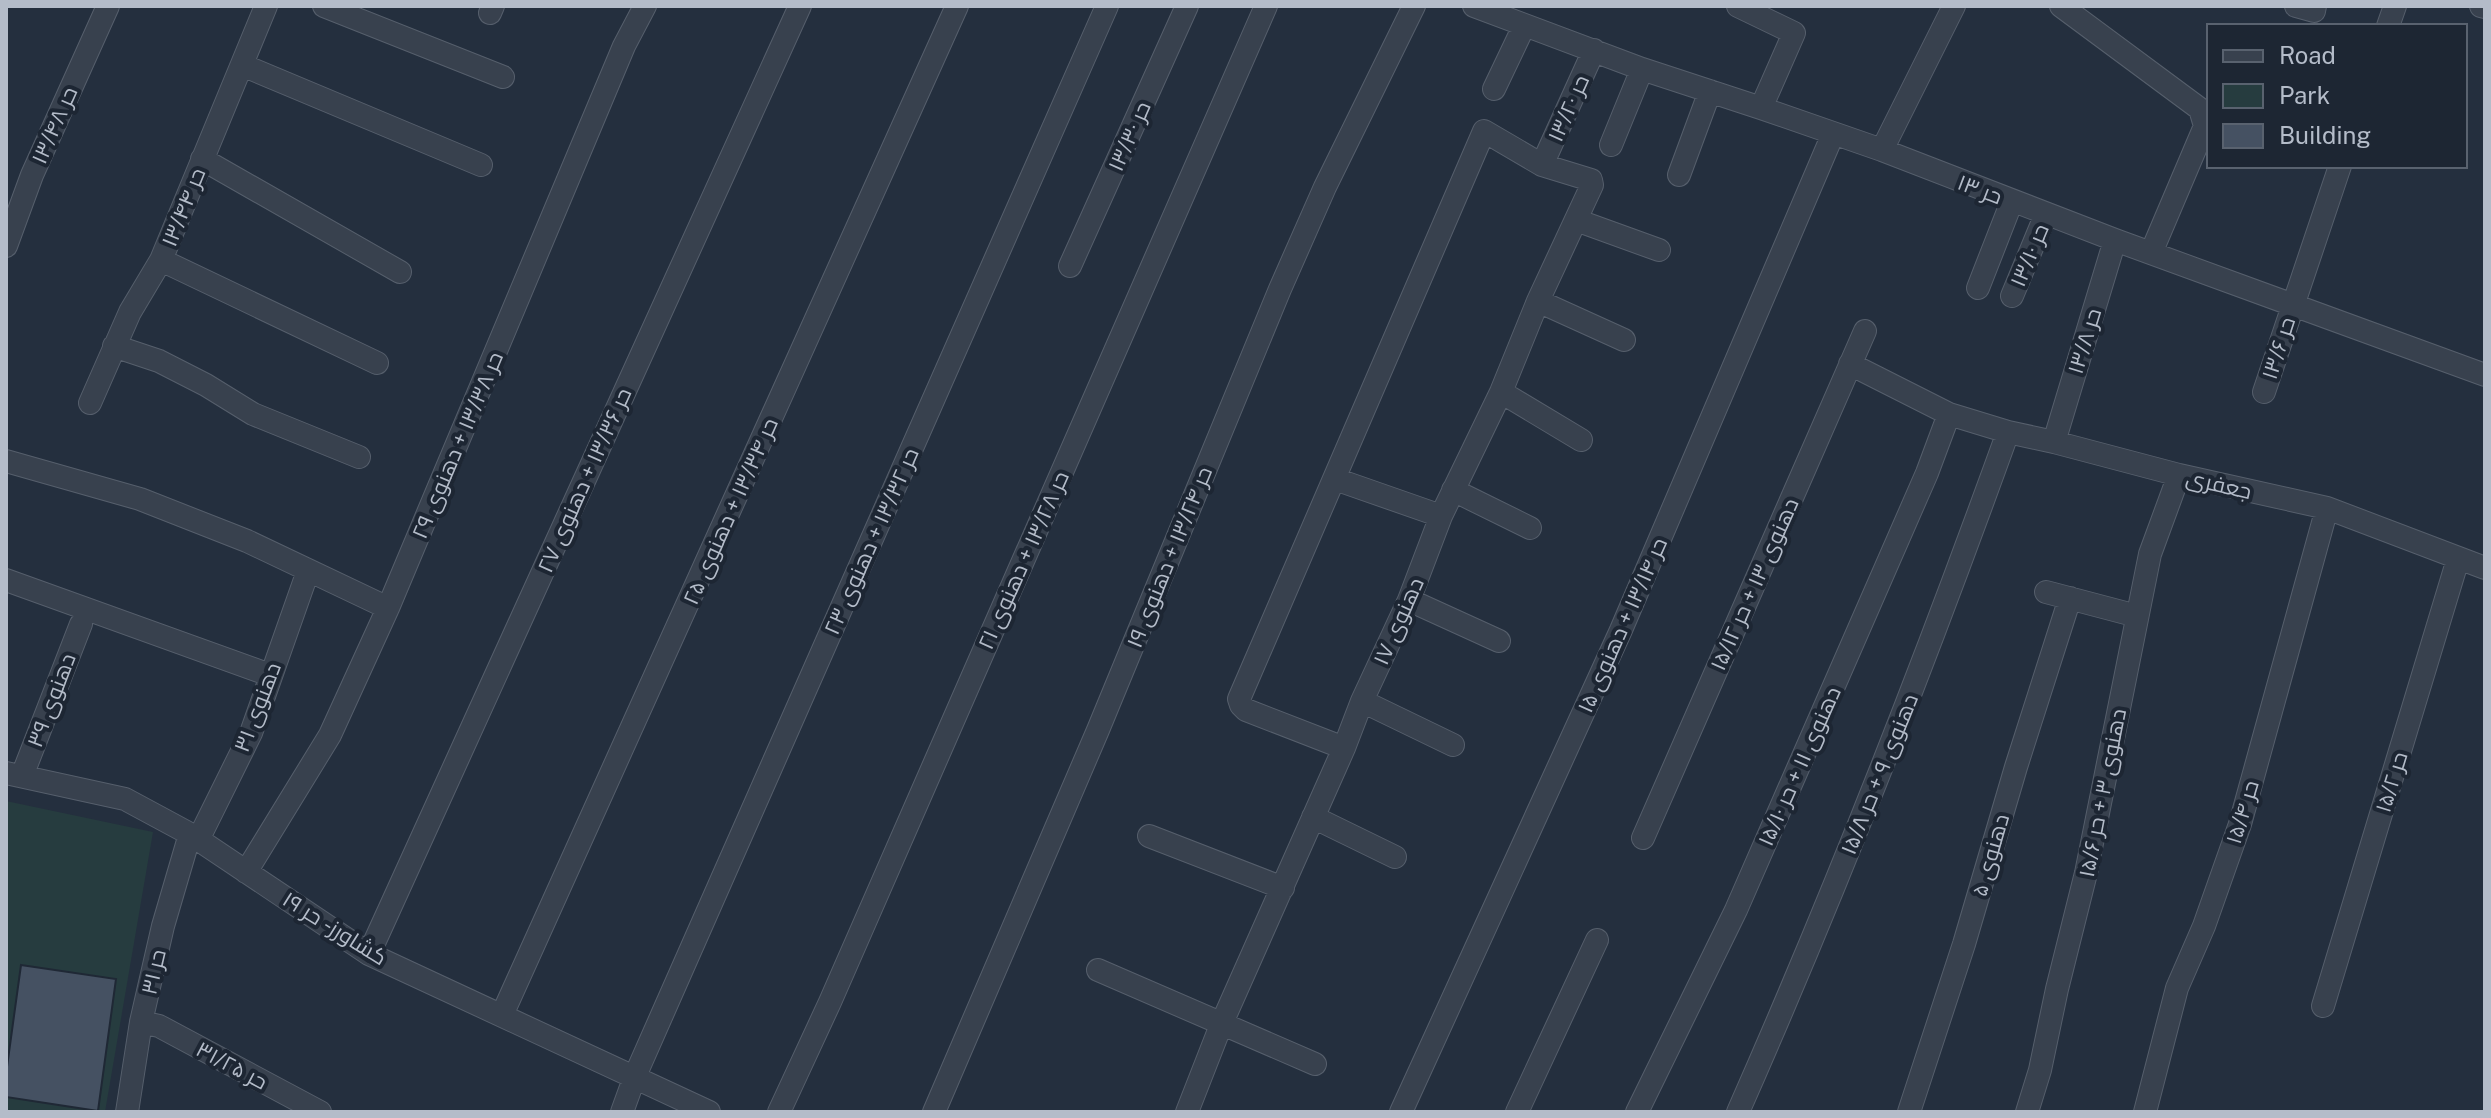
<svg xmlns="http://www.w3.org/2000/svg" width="2491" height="1118" font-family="'Public Sans',Cairo,sans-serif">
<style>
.green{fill:#263c3f}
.building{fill:#455162;stroke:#1f2835;stroke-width:2}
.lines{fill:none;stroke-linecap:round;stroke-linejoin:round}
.minor-casing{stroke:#565f6c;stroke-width:24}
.minor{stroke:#38414e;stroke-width:22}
.labels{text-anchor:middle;stroke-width:8;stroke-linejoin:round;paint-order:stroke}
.street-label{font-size:22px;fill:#b4bcc9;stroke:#1d2633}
</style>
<rect width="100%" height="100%" fill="#242f3e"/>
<path class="green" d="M 6,801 L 153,832 L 105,1112 L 6,1112 Z"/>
<path class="building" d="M 21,965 L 116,979 L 98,1111 L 6,1097 L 6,1074 Z"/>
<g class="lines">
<defs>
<path id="minor" d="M 324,6 L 503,77
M 1474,6 L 1642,69 L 1761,108 L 1882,150 L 2115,240 L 2485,375
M 1738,6 L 1794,33 L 1761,108
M 2061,6 L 2200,109 L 2205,126 L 2151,253
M 2296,6 L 2314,11 L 2315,6
M 2481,6 L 2485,7
M 490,13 L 493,6
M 2388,26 L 2395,6
M 242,65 L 481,165
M 1494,89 L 1524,26
M 1611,145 L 1642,69
M 1882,150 L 1954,6
M 202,159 L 400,272
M 1542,165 L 1594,50
M 1679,175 L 1710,91
M 1576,220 L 1659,250
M 6,246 L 32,175 L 108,6
M 161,260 L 377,363
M 1070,266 L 1187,6
M 1978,288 L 2012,201
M 2012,296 L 2046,214
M 1538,301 L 1624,340
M 114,346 L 159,361 L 206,385 L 253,414 L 359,457
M 1850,364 L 1949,414 L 2008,432 L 2054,442 L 2179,475 L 2327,508 L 2485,568
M 1501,392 L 1581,440
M 2264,392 L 2340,166
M 90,403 L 130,312 L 161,260 L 266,6
M 2054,442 L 2115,240
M 6,461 L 140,499 L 247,541 L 388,608
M 1335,479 L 1441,516
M 1453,490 L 1530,528
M 6,580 L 270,675
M 2046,592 L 2137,616
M 1409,600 L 1499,641
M 1362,701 L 1453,745
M 6,773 L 125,799 L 190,834 L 369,954 L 709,1112
M 22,776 L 81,624
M 1313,817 L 1395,857
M 1149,836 L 1283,888
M 1643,838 L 1865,331
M 198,840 L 251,733 L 308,571
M 246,872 L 330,735 L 388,608 L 624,46 L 645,6
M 369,954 L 800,6
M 1098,970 L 1315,1064
M 2323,1006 L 2458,559
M 502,1015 L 957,6
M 141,1022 L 159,1026 L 320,1112
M 127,1112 L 141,1022 L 163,926 L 190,834
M 622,1112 L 635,1076 L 1107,6
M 779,1112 L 830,1002 L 1266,6
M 934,1112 L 1098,730 L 1280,289 L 1325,187 L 1414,6
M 1187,1112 L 1221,1025 L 1344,748 L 1362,701 L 1409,600 L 1441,516 L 1501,392 L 1538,301 L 1592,185 L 1591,180 L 1542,165 L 1484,131 L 1239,699 L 1241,705 L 1246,710 L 1344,748
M 1401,1112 L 1621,630 L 1833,134
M 1517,1112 L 1597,940
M 1637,1112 L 1736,910 L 1927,473 L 1949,414
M 1738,1112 C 1837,888 1925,662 2008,432
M 1909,1112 L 1964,944 L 2016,767 L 2070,598
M 2027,1112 L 2040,1070 L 2057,989 L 2086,873 L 2150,554 L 2179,475
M 2145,1112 L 2177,988 L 2204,926 L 2240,824 L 2327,508"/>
</defs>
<use href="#minor" class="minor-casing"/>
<use href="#minor" class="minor"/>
</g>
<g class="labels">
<g class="street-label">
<text transform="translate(1568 108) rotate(-66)" y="8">حر ۱۳/۲۰</text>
<text transform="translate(54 125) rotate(-66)" y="8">حر ۱۳/۴۸</text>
<text transform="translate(1129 136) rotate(-66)" y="8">حر ۱۳/۳۰</text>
<text transform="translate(1980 189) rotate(21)" y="8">حر ۱۳</text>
<text transform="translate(183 207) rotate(-68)" y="8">حر ۱۳/۴۴</text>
<text transform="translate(2029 255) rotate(-67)" y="8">حر ۱۳/۱۰</text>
<text transform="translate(2084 341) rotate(-73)" y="8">حر ۱۳/۸</text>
<text transform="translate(2278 348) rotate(-72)" y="8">حر ۱۳/۶</text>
<text transform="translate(457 445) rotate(-67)" y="8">حر ۱۳/۳۸ + دهنوی ۲۹</text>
<text transform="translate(584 480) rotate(-66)" y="8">حر ۱۳/۳۶ + دهنوی ۲۷</text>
<text transform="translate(2219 484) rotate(13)" y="8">جعفری</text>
<text transform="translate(730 511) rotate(-66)" y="8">حر ۱۳/۳۴ + دهنوی ۲۵</text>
<text transform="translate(871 541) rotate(-66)" y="8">حر ۱۳/۳۲ + دهنوی ۲۳</text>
<text transform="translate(1169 557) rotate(-68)" y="8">حر ۱۳/۲۴ + دهنوی ۱۹</text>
<text transform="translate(1023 560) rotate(-66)" y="8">حر ۱۳/۲۸ + دهنوی ۲۱</text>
<text transform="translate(1754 584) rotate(-66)" y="8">دهنوی ۱۳ + حر ۱۵/۱۲</text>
<text transform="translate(1398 621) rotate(-66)" y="8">دهنوی ۱۷</text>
<text transform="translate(1622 625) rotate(-66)" y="8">حر ۱۳/۱۴ + دهنوی ۱۵</text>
<text transform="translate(51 700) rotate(-69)" y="8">دهنوی ۳۹</text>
<text transform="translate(257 707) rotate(-69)" y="8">دهنوی ۳۱</text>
<text transform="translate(1799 766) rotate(-66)" y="8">دهنوی ۱۱ + حر ۱۵/۱۰</text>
<text transform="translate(1879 774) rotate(-68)" y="8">دهنوی ۹ + حر ۱۵/۸</text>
<text transform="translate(2391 782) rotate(-73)" y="8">حر ۱۵/۲</text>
<text transform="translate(2102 793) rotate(-79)" y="8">دهنوی ۳ + حر ۱۵/۶</text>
<text transform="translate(2242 812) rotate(-73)" y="8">حر ۱۵/۴</text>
<text transform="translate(1990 855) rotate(-74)" y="8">دهنوی ۵</text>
<text transform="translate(335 928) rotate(32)" y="8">کشاورز - حر ۱۹</text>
<text transform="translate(153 972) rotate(-77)" y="8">حر ۳۱</text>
<text transform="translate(232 1065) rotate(28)" y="8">حر ۳۱/۲۵</text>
</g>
</g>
<rect width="2491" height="1118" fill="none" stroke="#b4bcc9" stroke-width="16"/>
<rect x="2207" y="24" width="260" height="144" fill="#1d2633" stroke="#59626f" stroke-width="2"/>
<rect x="2223" y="50" width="40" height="12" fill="#38414e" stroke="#59626f" stroke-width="2"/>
<text x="2279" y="64" font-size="24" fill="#b4bcc9">Road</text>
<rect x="2223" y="84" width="40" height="24" fill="#263c3f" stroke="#59626f" stroke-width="2"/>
<text x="2279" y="104" font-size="24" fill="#b4bcc9">Park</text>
<rect x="2223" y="124" width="40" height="24" fill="#455162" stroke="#59626f" stroke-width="2"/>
<text x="2279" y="144" font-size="24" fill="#b4bcc9">Building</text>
</svg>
